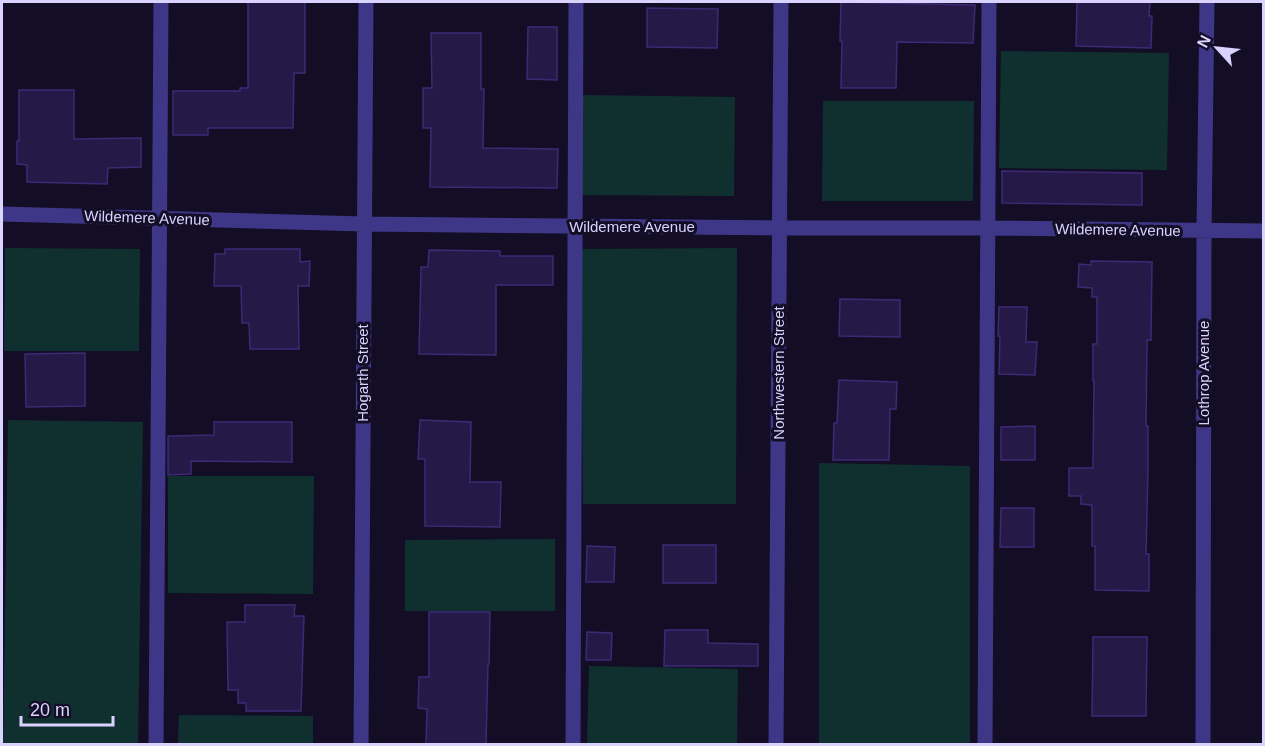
<svg xmlns="http://www.w3.org/2000/svg" width="1265" height="746" font-family="Arial,sans-serif">
<style>
.green{fill:#103030}
.building{fill:#251948;stroke:#3d2a75;stroke-width:1.5}
.lines{fill:none;stroke-linecap:round;stroke-linejoin:round}
.minor{stroke:#3e3787;stroke-width:15}
.labels{text-anchor:middle;stroke-width:6;stroke-linejoin:round;paint-order:stroke}
.street-label{font-size:15px;fill:#dad3ff;stroke:#130e26}
</style>
<rect width="100%" height="100%" fill="#130e26"/>
<path class="green" d="M 1001,51 L 1169,53 L 1167,170 L 999,168 Z
M 582,95 L 735,97 L 734,196 L 580,195 Z
M 823,101 L 974,101 L 973,201 L 822,201 Z
M 5,248 L 140,249 L 139,351 L 4,351 Z
M 737,248 L 736,504 L 583,504 L 581,249 Z
M 8,420 L 143,422 L 138,744 L 3,744 Z
M 819,463 L 970,466 L 970,744 L 819,744 Z
M 168,476 L 314,476 L 313,594 L 168,593 Z
M 555,539 L 555,611 L 405,611 L 405,540 Z
M 589,666 L 738,669 L 737,744 L 587,744 Z
M 179,715 L 313,716 L 313,744 L 178,744 Z"/>
<path class="building" d="M 248,2 L 305,2 L 305,73 L 294,73 L 293,128 L 208,128 L 208,135 L 173,135 L 173,91 L 240,91 L 240,88 L 248,88 Z
M 841,2 L 975,5 L 973,43 L 897,42 L 896,88 L 841,88 L 842,41 L 840,41 Z
M 1077,2 L 1150,2 L 1149,16 L 1152,16 L 1151,48 L 1076,46 Z
M 647,8 L 718,9 L 717,48 L 647,47 Z
M 528,27 L 557,27 L 557,80 L 527,79 Z
M 431,33 L 481,33 L 481,89 L 484,89 L 483,148 L 558,149 L 557,188 L 430,187 L 431,128 L 423,128 L 423,88 L 432,88 Z
M 19,90 L 74,90 L 74,139 L 141,138 L 141,167 L 108,168 L 107,184 L 27,182 L 27,165 L 17,164 L 17,141 L 19,141 Z
M 1002,171 L 1142,173 L 1142,205 L 1002,203 Z
M 225,249 L 300,249 L 300,262 L 310,261 L 309,286 L 298,286 L 299,349 L 250,349 L 249,323 L 242,323 L 241,286 L 214,286 L 215,254 L 225,254 Z
M 429,250 L 500,251 L 500,256 L 553,256 L 553,285 L 496,285 L 496,355 L 419,354 L 421,267 L 428,267 Z
M 1091,261 L 1152,262 L 1151,340 L 1147,340 L 1146,426 L 1148,426 L 1148,468 L 1146,554 L 1149,554 L 1149,591 L 1095,590 L 1095,546 L 1092,546 L 1092,505 L 1081,504 L 1081,496 L 1069,496 L 1069,468 L 1093,468 L 1094,381 L 1093,381 L 1093,344 L 1097,344 L 1097,297 L 1092,297 L 1092,288 L 1078,287 L 1079,264 L 1091,265 Z
M 840,299 L 900,300 L 900,337 L 839,336 Z
M 999,307 L 1027,307 L 1026,342 L 1037,342 L 1035,375 L 999,374 L 1000,336 L 998,336 Z
M 85,353 L 85,406 L 26,407 L 25,354 Z
M 839,380 L 897,382 L 896,409 L 890,409 L 889,460 L 833,460 L 834,423 L 837,423 Z
M 420,420 L 471,422 L 470,482 L 501,482 L 500,527 L 425,526 L 425,459 L 418,459 Z
M 214,422 L 292,422 L 292,462 L 191,461 L 191,474 L 168,475 L 168,436 L 214,435 Z
M 1035,426 L 1035,460 L 1001,460 L 1001,427 Z
M 1001,508 L 1034,508 L 1034,547 L 1000,547 Z
M 663,545 L 716,545 L 716,583 L 663,583 Z
M 587,546 L 615,547 L 614,582 L 586,582 Z
M 245,605 L 295,605 L 294,616 L 304,616 L 301,711 L 246,711 L 246,703 L 238,703 L 238,690 L 228,690 L 227,622 L 245,622 Z
M 429,612 L 490,612 L 489,664 L 488,664 L 486,744 L 426,744 L 427,709 L 418,708 L 419,677 L 429,677 Z
M 665,630 L 708,630 L 708,643 L 758,644 L 758,666 L 664,666 Z
M 587,632 L 612,633 L 611,660 L 586,660 Z
M 1093,637 L 1147,637 L 1146,716 L 1092,716 Z"/>
<g class="lines">
<path class="minor" d="M 2,214 L 364,224 L 780,228 L 988,228 L 1264,231
M 156,744 L 161,2
M 361,744 L 366,2
M 573,744 L 576,2
M 776,744 L 781,2
M 985,744 L 989,2
M 1203,744 L 1204,231 L 1207,2"/>
</g>
<g class="labels">
<g class="street-label">
<text transform="translate(147 218) rotate(2)" y="5">Wildemere Avenue</text>
<text x="632" y="232">Wildemere Avenue</text>
<text transform="translate(1118 230) rotate(1)" y="5">Wildemere Avenue</text>
<text transform="translate(363 373) rotate(-90)" y="5">Hogarth Street</text>
<text transform="translate(779 373) rotate(-90)" y="5">Northwestern Street</text>
<text transform="translate(1204 373) rotate(-90)" y="5">Lothrop Avenue</text>
</g>
</g>
<rect width="1265" height="746" fill="none" stroke="#dad3ff" stroke-width="6"/>
<g transform="translate(1217 48) rotate(297)" stroke="#130e26" stroke-width="4.5" paint-order="stroke">
<path d="M0-4.5L10 22L0 15L-10 22Z" fill="#dad3ff"/>
<text y="-9" font-size="16" font-weight="bold" text-anchor="middle" fill="#dad3ff">N</text>
</g>
<path d="M21 716v9h92v-9" fill="none" stroke="#dad3ff" stroke-width="3"/>
<text x="30" y="716" font-size="18" fill="#dad3ff" stroke="#130e26" stroke-width="4.5" paint-order="stroke">20 m</text>
</svg>
